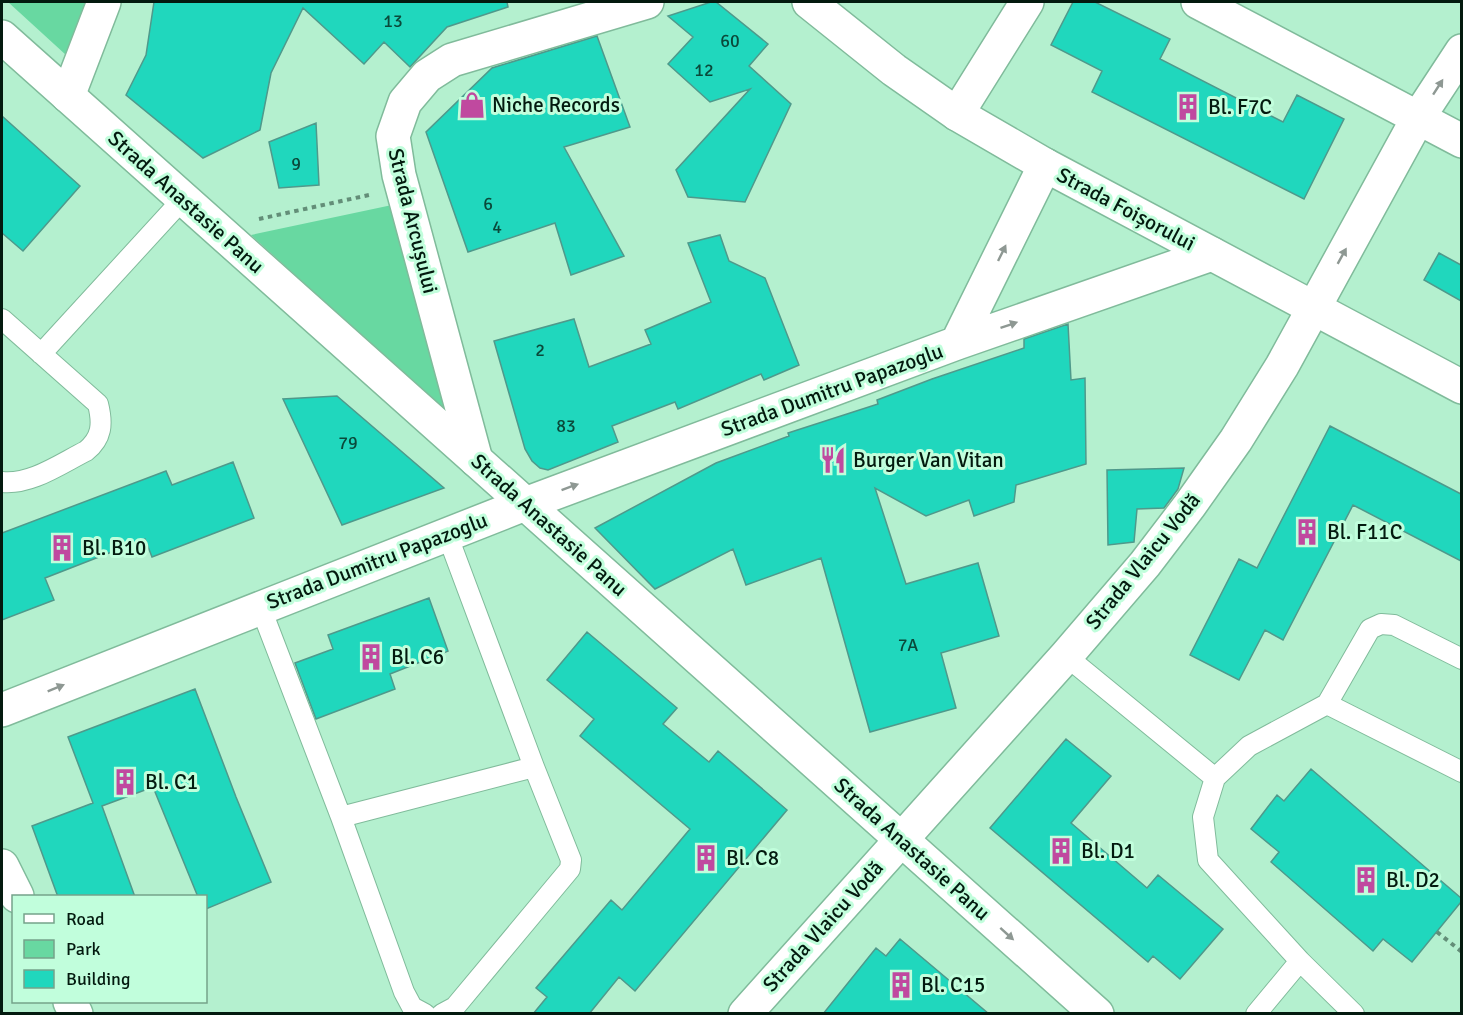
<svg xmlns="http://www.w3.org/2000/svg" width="1463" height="1015" font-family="Signika,sans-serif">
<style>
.green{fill:#68d8a1}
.building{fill:#20d7bd;stroke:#4f998b;stroke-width:1.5}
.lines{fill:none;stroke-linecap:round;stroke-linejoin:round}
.lane-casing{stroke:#80bb9b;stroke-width:22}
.street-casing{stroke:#80bb9b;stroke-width:36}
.secondary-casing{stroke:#80bb9b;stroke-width:36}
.path{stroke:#638e78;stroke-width:4;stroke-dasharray:4.5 4.5;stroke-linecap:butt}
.lane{stroke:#fff;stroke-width:20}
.street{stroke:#fff;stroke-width:33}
.secondary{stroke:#fff;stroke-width:33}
.oneway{fill:#8e9893}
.labels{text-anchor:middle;stroke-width:6;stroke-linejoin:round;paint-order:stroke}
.number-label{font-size:18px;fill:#0a493a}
.poi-label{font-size:21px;fill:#031a0f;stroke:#c1fedc;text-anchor:start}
.street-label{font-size:21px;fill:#031a0f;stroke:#c1fedc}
</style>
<rect width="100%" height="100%" fill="#b4f0cf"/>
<path class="green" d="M 8,2 L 90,2 L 66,55 Z
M 392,205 L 448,414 L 251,235 Z"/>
<path class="building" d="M 154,2 L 507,2 L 508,7 L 447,27 L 410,67 L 384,42 L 364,64 L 303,8 L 271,73 L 260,130 L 203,158 L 126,95 L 146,55 Z
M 711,2 L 716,2 L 768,44 L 749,66 L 791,104 L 745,202 L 688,197 L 676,170 L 750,89 L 710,102 L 668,64 L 693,37 L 668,16 Z
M 1073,2 L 1095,2 L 1170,39 L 1160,59 L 1283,122 L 1297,95 L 1344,119 L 1304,199 L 1092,92 L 1102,71 L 1051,45 Z
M 597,36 L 630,127 L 564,147 L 624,256 L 571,275 L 555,223 L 468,252 L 426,132 L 492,68 Z
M 2,116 L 80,186 L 23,251 L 2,233 Z
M 316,123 L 319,185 L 279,188 L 269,142 Z
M 720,235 L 729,261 L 765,278 L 799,365 L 764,380 L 761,374 L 678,409 L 675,402 L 612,426 L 618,442 L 548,470 L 540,468 L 532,461 L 525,449 L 494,341 L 574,319 L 589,367 L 651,344 L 645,330 L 711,302 L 688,243 Z
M 1439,253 L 1461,265 L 1461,301 L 1424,280 Z
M 1068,324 L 1071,380 L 1085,378 L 1086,464 L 1016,485 L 1014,502 L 974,516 L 969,500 L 926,516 L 875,488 L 906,584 L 978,563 L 999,636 L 941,653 L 956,708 L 870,732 L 821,558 L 746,585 L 733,549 L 655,589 L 595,528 L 716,463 L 789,436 L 788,433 L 878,404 L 877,400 L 932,379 L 1024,348 L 1024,339 Z
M 337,396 L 444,488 L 342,525 L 283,399 Z
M 1330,426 L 1461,494 L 1461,561 L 1353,505 L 1283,640 L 1265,630 L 1239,680 L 1190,655 L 1239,559 L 1257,568 Z
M 233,462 L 254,518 L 152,557 L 145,539 L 45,578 L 54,600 L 2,620 L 2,533 L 166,471 L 172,485 Z
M 1184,468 L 1178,489 L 1164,508 L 1137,509 L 1134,542 L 1108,545 L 1107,470 Z
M 429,598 L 448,651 L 390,674 L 395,689 L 316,719 L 295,663 L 333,649 L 328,635 Z
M 587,632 L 677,708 L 663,724 L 709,762 L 718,751 L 787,810 L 635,991 L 619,977 L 589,1014 L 533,1014 L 547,997 L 536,988 L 611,900 L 622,910 L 690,829 L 580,736 L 594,719 L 547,680 Z
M 195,689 L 236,797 L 271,882 L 206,909 L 206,897 L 198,897 L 153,787 L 102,806 L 135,897 L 58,897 L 32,826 L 93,803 L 68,737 Z
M 1066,739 L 1111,776 L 1071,823 L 1147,888 L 1158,875 L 1223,929 L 1180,979 L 1153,956 L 1148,962 L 990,828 Z
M 1311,769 L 1461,898 L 1461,902 L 1412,962 L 1383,939 L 1373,951 L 1271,862 L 1279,852 L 1251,829 L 1277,795 L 1284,801 Z
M 900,939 L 989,1014 L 823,1014 L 876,948 L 886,956 Z"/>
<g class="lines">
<defs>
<path id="lane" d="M 2,319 L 98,404 C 103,424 102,438 86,451 C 60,464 31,485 2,482
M 41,354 L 183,199
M 260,606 L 341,817 L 404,992 L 412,1007 L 425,1014
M 1066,656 L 1215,778
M 1327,704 L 1462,772
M 341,817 L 534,767
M 442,1014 L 455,1007 L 570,869 L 571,860 L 534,767 L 447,534
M 1256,1014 L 1300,961
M 1354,1014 L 1300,961 L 1208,860 L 1203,817 L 1215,778 L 1249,746 L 1327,704 L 1370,629 L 1381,624 L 1394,625 L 1462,659"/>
<path id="street" d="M 1198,2 L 1462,141
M 68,96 L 104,2
M 957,114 L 1027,2
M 957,343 L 1045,165
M 476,460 L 399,175 L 393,136 L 405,102 L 427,76 L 452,60 L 647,2
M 2,710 L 525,504 L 957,343 L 1212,254
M 2,866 L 17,896
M 70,1002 L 76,1014
M 745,1014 L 1066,656 L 1145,564 L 1190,505 L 1236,440 L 1282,366 L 1418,118 L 1462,51"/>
<path id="secondary" d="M 809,2 L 894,70 L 957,114 L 1045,165 L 1462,387
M 2,37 L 1097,1014"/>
</defs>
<use href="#lane" class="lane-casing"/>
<use href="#street" class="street-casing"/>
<use href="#secondary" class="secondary-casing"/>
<path class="path" d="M 259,219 L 369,195
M 1437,932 L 1462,952"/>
<use href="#lane" class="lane"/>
<use href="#street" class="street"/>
<use href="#secondary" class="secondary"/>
</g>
<defs><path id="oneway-solid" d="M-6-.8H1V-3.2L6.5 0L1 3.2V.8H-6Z" transform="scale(1.5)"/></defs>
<g class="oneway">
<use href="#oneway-solid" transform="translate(1438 87) rotate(-57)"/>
<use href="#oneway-solid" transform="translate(1002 253) rotate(-64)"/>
<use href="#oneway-solid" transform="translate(1342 256) rotate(-61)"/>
<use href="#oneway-solid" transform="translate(1009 325) rotate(-19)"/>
<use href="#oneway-solid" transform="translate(570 487) rotate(-20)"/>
<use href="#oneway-solid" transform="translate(56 688) rotate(-22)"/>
<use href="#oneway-solid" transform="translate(1007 934) rotate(42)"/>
</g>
<defs>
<symbol id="shop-bare" viewBox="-9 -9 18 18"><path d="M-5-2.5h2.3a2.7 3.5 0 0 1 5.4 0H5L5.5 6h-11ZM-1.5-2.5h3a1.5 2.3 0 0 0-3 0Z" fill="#c0499f" stroke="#c1fedc" stroke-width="2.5" paint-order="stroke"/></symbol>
<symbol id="building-bare" viewBox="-9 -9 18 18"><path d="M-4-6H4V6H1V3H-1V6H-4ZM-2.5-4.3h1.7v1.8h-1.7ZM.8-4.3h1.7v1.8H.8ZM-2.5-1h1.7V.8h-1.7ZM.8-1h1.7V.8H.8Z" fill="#c0499f" stroke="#c1fedc" stroke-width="2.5" paint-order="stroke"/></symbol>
<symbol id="restaurant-bare" viewBox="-9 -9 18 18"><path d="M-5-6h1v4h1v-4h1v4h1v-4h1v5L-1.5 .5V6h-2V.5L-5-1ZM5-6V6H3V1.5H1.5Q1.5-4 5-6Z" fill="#c0499f" stroke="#c1fedc" stroke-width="2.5" paint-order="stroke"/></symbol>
</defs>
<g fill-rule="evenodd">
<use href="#shop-bare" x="453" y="86" width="38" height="38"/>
<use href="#building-bare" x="1169" y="88" width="38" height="38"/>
<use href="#restaurant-bare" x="814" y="441" width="38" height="38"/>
<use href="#building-bare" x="1288" y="513" width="38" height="38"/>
<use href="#building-bare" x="43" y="529" width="38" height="38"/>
<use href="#building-bare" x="352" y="638" width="38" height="38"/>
<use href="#building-bare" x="106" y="763" width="38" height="38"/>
<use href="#building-bare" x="1042" y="832" width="38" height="38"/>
<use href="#building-bare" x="687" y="839" width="38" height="38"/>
<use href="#building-bare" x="1347" y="861" width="38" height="38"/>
<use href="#building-bare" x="882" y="966" width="38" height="38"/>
</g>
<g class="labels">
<g class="number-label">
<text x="393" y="27">13</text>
<text x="730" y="47">60</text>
<text x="704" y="76">12</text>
<text x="296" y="170">9</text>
<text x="488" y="210">6</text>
<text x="497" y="233">4</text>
<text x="540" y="356">2</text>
<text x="566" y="432">83</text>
<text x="348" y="449">79</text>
<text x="908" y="651">7A</text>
</g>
<g class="poi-label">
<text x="492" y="112">Niche Records</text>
<text x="1208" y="114">Bl. F7C</text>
<text x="853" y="467">Burger Van Vitan</text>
<text x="1327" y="539">Bl. F11C</text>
<text x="82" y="555">Bl. B10</text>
<text x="391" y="664">Bl. C6</text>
<text x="145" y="789">Bl. C1</text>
<text x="1081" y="858">Bl. D1</text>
<text x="726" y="865">Bl. C8</text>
<text x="1386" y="887">Bl. D2</text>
<text x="921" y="992">Bl. C15</text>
</g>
<g class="street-label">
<text transform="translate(186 202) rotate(42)" y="7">Strada Anastasie Panu</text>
<text transform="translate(1126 209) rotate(28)" y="7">Strada Foișorului</text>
<text transform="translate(413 221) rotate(76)" y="7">Strada Arcușului</text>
<text transform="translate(832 390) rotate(-20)" y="7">Strada Dumitru Papazoglu</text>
<text transform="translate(549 525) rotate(42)" y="7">Strada Anastasie Panu</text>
<text transform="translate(377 561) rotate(-21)" y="7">Strada Dumitru Papazoglu</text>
<text transform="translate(1143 561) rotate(-51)" y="7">Strada Vlaicu Vodă</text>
<text transform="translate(912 849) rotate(42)" y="7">Strada Anastasie Panu</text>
<text transform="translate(823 926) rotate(-48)" y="7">Strada Vlaicu Vodă</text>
</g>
</g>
<rect width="1463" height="1015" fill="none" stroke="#031a0f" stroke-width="6"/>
<rect x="12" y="895" width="195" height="108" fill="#c1fedc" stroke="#75a38a" stroke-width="1.5"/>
<rect x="24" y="914" width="30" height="9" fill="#ffffff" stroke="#75a38a" stroke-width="1.5"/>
<text x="66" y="925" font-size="18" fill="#031a0f">Road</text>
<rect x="24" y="940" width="30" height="18" fill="#68d8a1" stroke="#75a38a" stroke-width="1.5"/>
<text x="66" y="955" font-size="18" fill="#031a0f">Park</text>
<rect x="24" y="970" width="30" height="18" fill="#20d7bd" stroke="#75a38a" stroke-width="1.5"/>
<text x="66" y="985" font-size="18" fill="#031a0f">Building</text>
</svg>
